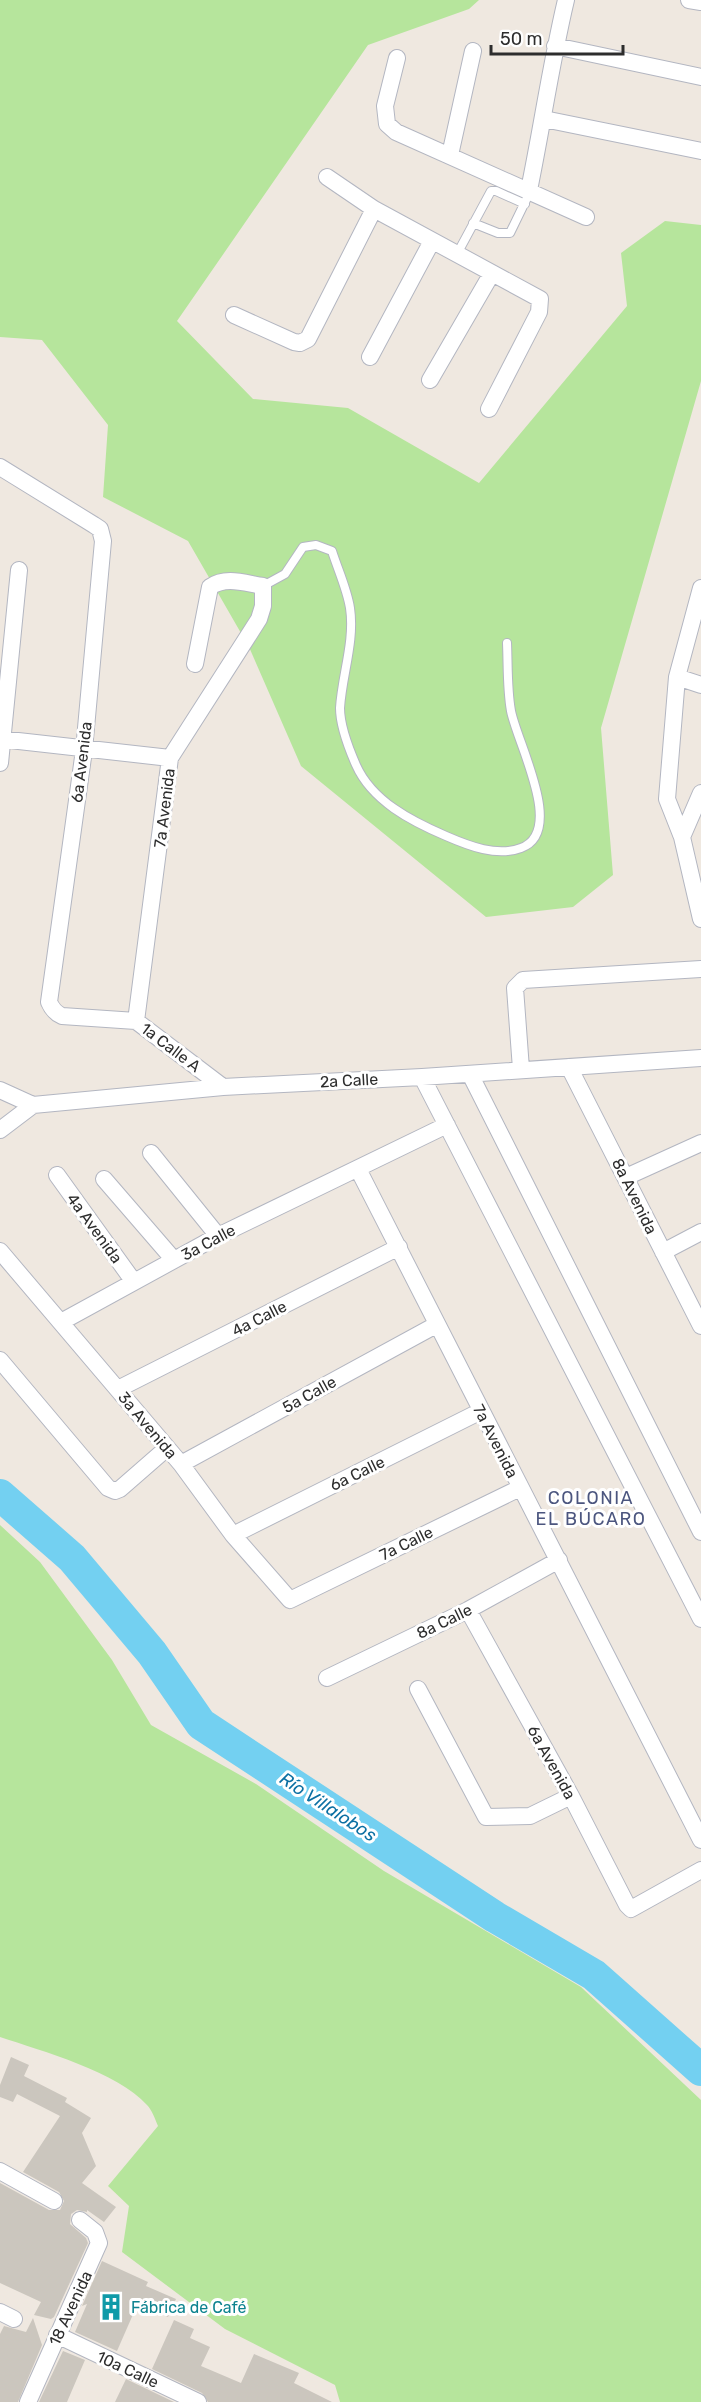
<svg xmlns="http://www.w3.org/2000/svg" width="701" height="2402" font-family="Rubik,sans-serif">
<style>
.green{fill:#b6e59c}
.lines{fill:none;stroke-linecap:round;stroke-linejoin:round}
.river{stroke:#73d0f1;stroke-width:32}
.building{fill:#cbc6be}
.lane-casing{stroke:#b3b6c1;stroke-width:10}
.street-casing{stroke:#b3b6c1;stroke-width:18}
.lane{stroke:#fff;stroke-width:8}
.street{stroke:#fff;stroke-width:16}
.labels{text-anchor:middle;stroke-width:6;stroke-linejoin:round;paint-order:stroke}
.street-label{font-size:16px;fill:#2d2d2d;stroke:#fff}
.culture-label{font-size:16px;fill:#0d838f;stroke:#fff;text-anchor:start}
.neighbourhood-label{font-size:18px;letter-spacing:1.5px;fill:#4c567f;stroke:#fff}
.water-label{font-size:18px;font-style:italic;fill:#0c70a3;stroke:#fff}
</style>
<rect width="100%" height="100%" fill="#efe8e0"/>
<path class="green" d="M 0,0 L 479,0 L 469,9 L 368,45 L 177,321 L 253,399 L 348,408 L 479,483 L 627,306 L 621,253 L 665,221 L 701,225 L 701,381 L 601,728 L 613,875 L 573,907 L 486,917 L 301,766 L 249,647 L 188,541 L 103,497 L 108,425 L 42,340 L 0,337 Z
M 0,1525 L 40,1562 L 112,1660 L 151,1725 L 256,1784 L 384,1871 L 581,1987 L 701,2100 L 701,2402 L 340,2402 L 335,2385 L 225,2329 L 122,2252 L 129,2206 L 108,2186 L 158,2126 C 155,2119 152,2110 147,2105 C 118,2072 42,2051 0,2037 Z"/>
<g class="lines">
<path class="river" d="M 0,1495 L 72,1558 L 152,1653 L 201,1724 L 495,1917 L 594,1975 L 701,2070"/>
</g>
<path class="building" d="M 11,2057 L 29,2065 L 24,2076 L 67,2098 L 65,2102 L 91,2118 L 82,2133 L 96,2166 L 82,2183 L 116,2207 L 104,2222 L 87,2210 L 87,2212 L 77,2210 L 71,2214 L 70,2224 L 86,2238 L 88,2243 L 54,2317 L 51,2319 L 34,2315 L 41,2302 L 0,2283 L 0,2183 L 49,2210 L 60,2210 L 64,2201 L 59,2192 L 23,2172 L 60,2116 L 17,2094 L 13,2102 L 0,2097 L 0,2085 Z
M 102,2261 L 148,2282 L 146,2286 L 176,2299 L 168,2317 L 138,2303 L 117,2351 L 75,2332 L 87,2304 L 82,2306 Z
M 33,2318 L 42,2345 L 18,2402 L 0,2402 L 0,2334 L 4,2326 L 26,2332 Z
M 174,2320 L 194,2329 L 190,2338 L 210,2347 L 201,2366 L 241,2383 L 254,2354 L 299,2373 L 294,2383 L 332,2402 L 208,2402 L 202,2393 L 152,2369 Z
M 63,2351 L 85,2360 L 67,2402 L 39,2402 Z
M 126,2379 L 174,2402 L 115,2402 Z"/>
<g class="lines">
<defs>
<path id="lane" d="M 473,223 L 498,233 L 510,233 L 527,198
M 457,254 L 491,191 L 496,191 L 525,204
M 263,586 L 285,574 L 303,547 L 316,545 L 332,551 C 338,570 347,589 350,608 C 355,641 342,675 340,708 C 340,725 349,749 356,765 C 372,801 411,821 446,836 C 469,846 497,857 521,848 C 566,832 517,743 511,711 C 507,689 508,665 507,643"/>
<path id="street" d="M 689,0 L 701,2
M 555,46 L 701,77
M 397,58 L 385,106 L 387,124 L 396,132 L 586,217
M 544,119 L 701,151
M 450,155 L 473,51
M 327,177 L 374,209 L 540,299 L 539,312 L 489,409
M 529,190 C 542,127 551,63 566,0
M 234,315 L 294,342 L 300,343 L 308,339 L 374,209
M 370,357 L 432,241
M 430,380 L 492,273
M 0,467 L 94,525 L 100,529 L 103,541 L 84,750 L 49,1002 C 52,1009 55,1013 62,1016 L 136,1021 L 223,1087
M 701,588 L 677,677 L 667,799 L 682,837 L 701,919
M 677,677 L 701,685
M 0,739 L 170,758
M 0,763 L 19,570
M 682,837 L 701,793
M 136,1021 L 170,758 L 259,619 L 263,606 L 263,586 C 244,583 226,576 210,587 L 195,664
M 569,1067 L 701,1326
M 521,1069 L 515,988 L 523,980 L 701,969
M 470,1074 L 701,1532
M 422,1077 L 701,1619
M 0,1090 L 33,1105 L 223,1087 L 422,1077 L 701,1058
M 0,1130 L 33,1105
M 151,1153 L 218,1236
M 358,1169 L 701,1840
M 57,1175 L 134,1282
M 626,1177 L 701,1143
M 104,1179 L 174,1260
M 0,1251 L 181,1464 L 233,1535 L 290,1600 L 520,1488
M 663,1252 L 701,1232
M 61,1322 L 218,1236 L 447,1125
M 0,1360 L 108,1488 L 115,1491 L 120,1489 L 167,1448
M 118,1389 L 399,1247
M 181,1464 L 436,1325
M 233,1535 L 481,1411
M 468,1610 L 571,1796 L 627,1905 L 631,1909 L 701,1870
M 327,1678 L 468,1610 L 559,1560
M 418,1689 L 486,1817 L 530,1816 L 571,1796
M 0,2171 L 54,2201
M 0,2312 L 14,2319
M 57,2335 L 198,2402
M 28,2402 L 99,2243 L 95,2232 L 80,2220"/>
</defs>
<use href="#lane" class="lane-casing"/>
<use href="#street" class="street-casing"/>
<use href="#lane" class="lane"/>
<use href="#street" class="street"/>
</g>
<defs>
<symbol id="building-bare" viewBox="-9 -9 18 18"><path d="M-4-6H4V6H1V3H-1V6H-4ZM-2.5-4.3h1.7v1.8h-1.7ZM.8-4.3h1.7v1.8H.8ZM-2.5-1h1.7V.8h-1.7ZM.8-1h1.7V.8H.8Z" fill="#0f9aa8" stroke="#fff" stroke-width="2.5" paint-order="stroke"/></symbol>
</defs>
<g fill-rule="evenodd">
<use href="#building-bare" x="92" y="2288" width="38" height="38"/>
</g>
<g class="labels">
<g class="street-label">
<text transform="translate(81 762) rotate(-83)" y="6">6a Avenida</text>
<text transform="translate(164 808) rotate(-83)" y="6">7a Avenida</text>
<text transform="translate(171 1047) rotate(37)" y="6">1a Calle A</text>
<text transform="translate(349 1080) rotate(-3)" y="6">2a Calle</text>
<text transform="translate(635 1196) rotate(64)" y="6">8a Avenida</text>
<text transform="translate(95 1228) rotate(54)" y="6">4a Avenida</text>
<text transform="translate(208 1242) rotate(-28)" y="6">3a Calle</text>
<text transform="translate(259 1318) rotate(-27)" y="6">4a Calle</text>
<text transform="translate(309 1394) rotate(-29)" y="6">5a Calle</text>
<text transform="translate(148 1425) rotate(50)" y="6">3a Avenida</text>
<text transform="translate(496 1441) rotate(63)" y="6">7a Avenida</text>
<text transform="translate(357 1473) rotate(-26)" y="6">6a Calle</text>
<text transform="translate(406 1543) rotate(-26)" y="6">7a Calle</text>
<text transform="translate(444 1621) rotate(-26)" y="6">8a Calle</text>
<text transform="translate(552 1762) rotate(61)" y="6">6a Avenida</text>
<text transform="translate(70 2308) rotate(-65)" y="6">18 Avenida</text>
<text transform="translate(128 2369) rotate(25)" y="6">10a Calle</text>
</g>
<g class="culture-label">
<text x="131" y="2313">Fábrica de Café</text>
</g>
<g class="neighbourhood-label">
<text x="591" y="1504">COLONIA<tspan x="591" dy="21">EL BÚCARO</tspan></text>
</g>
<g class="water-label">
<text transform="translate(328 1807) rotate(33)" y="6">Río Villalobos</text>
</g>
</g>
<path d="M491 45v9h132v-9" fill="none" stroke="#2d2d2d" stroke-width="3"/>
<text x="500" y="45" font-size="18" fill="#2d2d2d" stroke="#ffffff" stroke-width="4.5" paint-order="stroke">50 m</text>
</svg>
